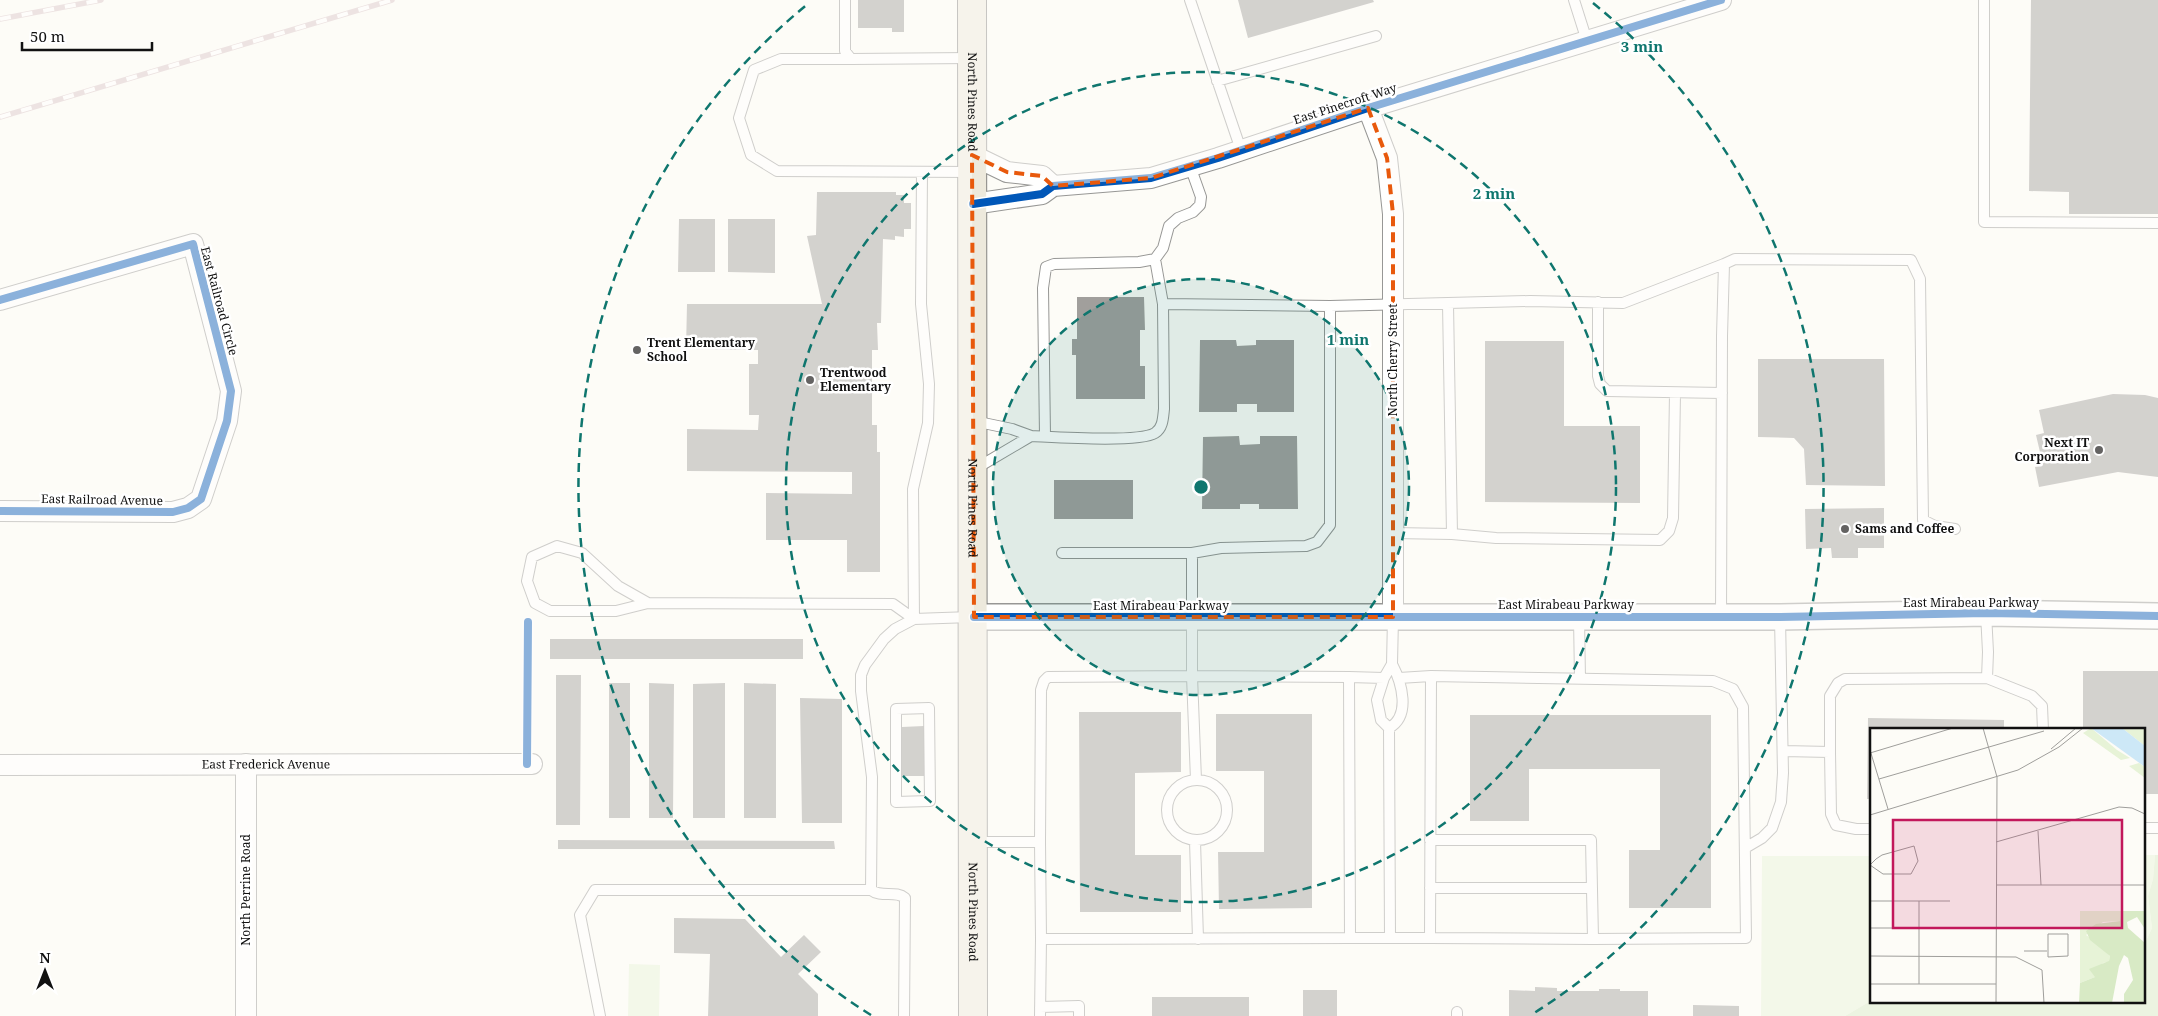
<svg xmlns="http://www.w3.org/2000/svg" width="2158" height="1016" font-family="'Noto Serif',serif">
<style>
.green{fill:#e7f3d7}
.forest{fill:#d8eac5}
.building{fill:#a19f9c}
.lines{fill:none;stroke-linecap:round;stroke-linejoin:round}
.service-casing{stroke:#979795;stroke-width:12}
.minor-casing{stroke:#979795;stroke-width:22}
.tertiary-casing{stroke:#979795;stroke-width:28}
.primary-casing{stroke:#858482;stroke-width:30}
.service{stroke:#fffffe;stroke-width:10}
.minor{stroke:#fffffe;stroke-width:20}
.tertiary{stroke:#fffffe;stroke-width:25}
.primary{stroke:#ede9dc;stroke-width:28}
.rail-casing{stroke:#d9c6c7;stroke-width:5.5}
.rail{stroke:#fff;stroke-width:4;stroke-dasharray:11;stroke-linecap:butt}
.cycleway-casing{stroke:#fff;stroke-width:11}
.cycleway{stroke:#0057b8;stroke-width:8}
.marked{fill:none;stroke:#e8590c;stroke-width:4;stroke-dasharray:10 6;stroke-linejoin:round}
.ring{fill:none;stroke:#0f766e;stroke-width:2.5;stroke-dasharray:9 6}
.poi-dot{fill:#646362;stroke:#fff;stroke-width:2}
.labels{text-anchor:middle;stroke-width:5;stroke-linejoin:round;paint-order:stroke}
.street-label{font-size:12px;fill:#111;stroke:#fff}
.poi-label{font-size:12px;font-weight:bold;fill:#111;stroke:#fff;text-anchor:start}
.inset-road{fill:none;stroke:#9f9e9b;stroke-width:1}
.view{fill:#c2185b;fill-opacity:0.15;stroke:#c2185b;stroke-width:2.5}
.inset-edge{fill:none;stroke:#111;stroke-width:2.5}
.centre{fill:#0f766e;stroke:#fff;stroke-width:2.5}
.ring-label{font-size:15px;text-anchor:middle;font-weight:bold;fill:#0f766e;stroke:#fff;stroke-width:5;stroke-linejoin:round;paint-order:stroke}
</style>
<rect width="100%" height="100%" fill="#fdfcf7"/>
<path class="green" d="M 2144,855 L 2155,855 L 2153,879 L 2148,896 L 2152,928 L 2144,945 Z
M 1762,856 L 1872,856 L 1872,1000 L 1845,1016 L 1761,1016 Z
M 629,964 L 660,965 L 659,1016 L 628,1016 Z"/>
<path class="forest" d="M 2155,855 L 2158,855 L 2158,1016 L 1845,1016 L 1872,1000 L 1872,1002 L 2144,1002 L 2144,945 L 2152,928 L 2148,896 L 2153,879 Z"/>
<path class="building" d="M 858,0 L 904,0 L 904,32 L 892,32 L 892,28 L 858,28 Z
M 1238,0 L 1373,0 L 1374,2 L 1248,38 Z
M 2031,0 L 2158,0 L 2158,214 L 2069,214 L 2069,192 L 2029,191 Z
M 817,192 L 896,192 L 896,195 L 904,195 L 904,203 L 911,203 L 911,229 L 904,229 L 904,237 L 895,236 L 895,240 L 883,239 L 881,323 L 877,323 L 878,350 L 872,350 L 872,425 L 877,425 L 877,452 L 880,452 L 880,572 L 847,572 L 847,540 L 766,540 L 766,493 L 852,494 L 852,472 L 687,471 L 687,429 L 758,430 L 759,415 L 749,415 L 749,364 L 758,364 L 758,350 L 686,349 L 687,304 L 822,304 L 807,236 L 816,235 Z
M 679,219 L 715,219 L 715,272 L 678,272 Z
M 728,219 L 775,219 L 775,273 L 728,272 Z
M 1077,297 L 1144,297 L 1145,330 L 1140,330 L 1140,366 L 1145,366 L 1145,399 L 1076,399 L 1076,355 L 1072,355 L 1072,339 L 1077,339 Z
M 1200,340 L 1236,340 L 1237,346 L 1256,345 L 1256,340 L 1294,340 L 1294,412 L 1257,412 L 1257,404 L 1237,404 L 1237,412 L 1199,412 Z
M 1485,341 L 1564,341 L 1564,426 L 1640,426 L 1640,503 L 1485,502 Z
M 1758,359 L 1884,359 L 1885,486 L 1806,485 L 1804,449 L 1794,438 L 1758,437 Z
M 2113,394 L 2145,395 L 2158,398 L 2158,477 L 2118,472 L 2039,487 L 2035,467 L 2043,465 L 2036,435 L 2044,433 L 2039,410 Z
M 1239,436 L 1240,445 L 1260,444 L 1260,436 L 1297,436 L 1298,509 L 1259,509 L 1259,504 L 1240,504 L 1240,509 L 1202,509 L 1203,437 Z
M 1054,480 L 1133,480 L 1133,519 L 1054,519 Z
M 1884,508 L 1884,548 L 1858,548 L 1858,558 L 1832,558 L 1831,548 L 1806,549 L 1805,509 Z
M 550,639 L 803,639 L 803,659 L 550,659 Z
M 2083,671 L 2158,671 L 2158,794 L 2144,794 L 2144,730 L 2083,730 Z
M 556,675 L 581,675 L 580,825 L 556,825 Z
M 609,683 L 630,683 L 630,818 L 609,818 Z
M 649,683 L 674,684 L 673,818 L 649,818 Z
M 725,683 L 725,818 L 693,818 L 693,684 Z
M 744,683 L 776,684 L 776,818 L 744,818 Z
M 800,698 L 842,699 L 842,823 L 802,823 Z
M 1079,712 L 1181,712 L 1181,772 L 1135,773 L 1135,855 L 1181,855 L 1181,912 L 1080,912 Z
M 1216,714 L 1312,714 L 1312,908 L 1219,909 L 1218,852 L 1264,852 L 1264,771 L 1216,771 Z
M 1470,715 L 1711,715 L 1711,908 L 1629,908 L 1629,850 L 1660,850 L 1660,769 L 1529,769 L 1529,821 L 1470,821 Z
M 1868,718 L 2004,720 L 2004,730 L 1872,730 L 1872,799 L 1867,799 Z
M 924,726 L 924,776 L 902,776 L 902,727 Z
M 558,840 L 834,841 L 835,849 L 558,849 Z
M 674,918 L 745,919 L 781,957 L 804,935 L 821,952 L 798,974 L 818,994 L 818,1016 L 708,1016 L 710,954 L 674,953 Z
M 1535,987 L 1557,988 L 1557,991 L 1599,991 L 1599,989 L 1620,989 L 1620,991 L 1648,991 L 1648,1016 L 1509,1016 L 1509,990 L 1535,991 Z
M 1303,990 L 1337,990 L 1337,1016 L 1303,1016 Z
M 1152,997 L 1249,997 L 1249,1016 L 1152,1016 Z
M 1693,1005 L 1739,1006 L 1739,1016 L 1693,1016 Z"/>
<g class="lines">
<defs>
<path id="service" d="M 845,0 L 845,51 L 851,59 L 971,58
M 1190,0 L 1241,150
M 1574,0 L 1587,41
M 1984,0 L 1984,222 L 2158,223
M 851,59 L 781,59 L 754,70 L 739,118 L 751,155 L 777,171 L 972,172
M 1217,81 L 1376,36
M 1155,259 L 1163,304
M 1598,302 L 1598,376 L 1600,384 L 1607,391 L 1722,393
M 1448,304 L 1452,534 L 1496,538 L 1660,540 L 1669,531 L 1673,518 L 1675,393
M 1330,306 L 1530,301 L 1623,303 L 1724,264
M 974,421 L 1012,429 L 1031,436 L 975,469
M 1045,436 L 1043,288 L 1046,267 L 1054,264 L 1139,262 L 1155,259 L 1163,248 L 1169,226 L 1178,218 L 1193,212 L 1200,205 L 1201,197 L 1190,166
M 1393,533 L 1452,534
M 1062,553 L 1192,553
M 648,603 L 618,586 L 582,553 L 557,546 L 532,557 L 527,581 L 535,603 L 550,611 L 616,611 L 648,603 L 893,604 L 914,619
M 1721,617 L 1722,336 L 1724,264 L 1735,259 L 1911,260 L 1920,279 L 1923,520 L 1935,526 L 1955,529
M 1579,618 L 1580,679
M 914,619 L 913,489 L 928,423 L 929,384 L 921,304 L 922,172
M 1431,676 L 1713,681 L 1733,689 L 1743,707 L 1746,938 L 1593,939 L 1430,938 Z
M 1349,677 L 1384,678
M 1399,678 L 1431,676
M 1987,678 L 2032,696 L 2042,706 L 2043,730
M 929,708 L 930,801 L 896,802 L 896,709 Z
M 1389,728 C 1411,716 1402,683 1392,664
M 1783,751 L 1830,752 L 1830,696 L 1838,683 L 1845,679 L 1987,678 L 1988,652 L 1986,613
M 1830,752 L 1831,814 L 1836,825 L 1856,829 L 1872,829
M1167 810a30 30 0 1 1 60 0a30 30 0 1 1-60 0Z
M 2144,828 L 2158,828
M 1430,840 L 1591,840 L 1593,939
M 1195,841 L 1198,939
M 974,842 L 1040,842 L 1041,939 L 1350,938 L 1349,677 L 1192,676 L 1192,553 L 1221,548 L 1306,546 L 1317,542 L 1330,525 L 1330,306 L 1163,304 L 1164,409 C 1163,418 1163,428 1155,433 C 1139,443 1054,437 1031,436
M 1040,842 L 1041,690 L 1044,681 L 1048,677 L 1192,676 L 1196,780
M 1745,848 L 1762,838 L 1772,828 L 1781,802 L 1783,773 L 1780,618
M 1430,888 L 1592,888
M 1390,937 L 1389,728 L 1381,720 L 1377,700 L 1384,678 L 1392,664 L 1393,618
M 1350,938 L 1430,938
M 1040,1007 L 1079,1006 L 1079,1016
M 600,1016 L 580,915 L 595,890 L 871,890
M 904,1016 L 905,898 C 896,890 881,898 871,890 L 872,777 L 861,691 L 861,675 L 865,665 L 884,639 L 895,629 L 914,619 L 971,617
M 1040,1016 L 1041,939
M 1457,1016 L 1457,1012"/>
<g id="minor">
<path d="M 1368,108 L 1387,158 L 1393,214 L 1393,617"/>
<path d="M 972,155 L 1007,172 L 1042,176 L 1053,186"/>
<path d="M 973,204 L 1042,194 L 1053,186 L 1151,178 L 1218,158 L 1368,108 L 1721,0"/>
<path d="M 0,300 L 193,244 L 231,391 L 227,421 L 201,499 L 188,508 L 173,512 L 0,511"/>
<path id="s1" d="M 0,765 L 532,764"/>
<path d="M 246,1016 L 246,764"/>
</g>
<path id="tertiary" d="M 974,617 L 1780,617 L 1986,613 L 2158,616"/>
<g id="primary">
<path id="s2" d="M 972,0 L 973,1016"/>
</g>
</defs>
<use href="#service" class="service-casing"/>
<use href="#minor" class="minor-casing"/>
<use href="#tertiary" class="tertiary-casing"/>
<use href="#primary" class="primary-casing"/>
<use href="#service" class="service"/>
<use href="#minor" class="minor"/>
<use href="#tertiary" class="tertiary"/>
<use href="#primary" class="primary"/>
<defs>
<path id="rail" d="M 0,19 L 101,0
M 0,117 L 392,0"/>
</defs>
<use href="#rail" class="rail-casing"/>
<use href="#rail" class="rail"/>
<defs>
<path id="cycleway" d="M 973,204 L 1042,194 L 1053,186 L 1151,178 L 1218,158 L 1368,108 L 1721,0
M 0,300 L 193,244 L 231,391 L 227,421 L 201,499 L 188,508 L 173,512 L 0,511
M 974,617 L 1780,617 L 1986,613 L 2158,616
M 527,764 L 528,622"/>
</defs>
<use href="#cycleway" class="cycleway-casing"/>
<use href="#cycleway" class="cycleway"/>
</g>
<path d="M0 0H2158V1016H0ZM 1368,108 L 1387,158 L 1393,214 L 1393,617 L 974,617 L 972,155 L 1007,172 L 1042,176 L 1053,186 L 1151,178 Z" fill="#fdfcf7" fill-opacity=".55" fill-rule="evenodd"/>
<path class="marked" d="M 1368,108 L 1387,158 L 1393,214 L 1393,617 L 974,617 L 972,155 L 1007,172 L 1042,176 L 1053,186 L 1151,178 Z"/>
<circle cx="1201" cy="487" r="208" fill="#0f766e" fill-opacity=".12"/>
<g class="ring">
<circle cx="1201" cy="487" r="208"/>
<circle cx="1201" cy="487" r="415"/>
<path d="M871 1015A623 623 0 0 1 809 3M1593 3A623 623 0 0 1 1531 1015"/>
</g>
<g class="poi-dot">
<circle cx="637" cy="350" r="5"/>
<circle cx="810" cy="380" r="5"/>
<circle cx="2099" cy="450" r="5"/>
<circle cx="1845" cy="529" r="5"/>
</g>
<g class="labels">
<g class="street-label">
<text dy="4" stroke="none"><textPath href="#s2" startOffset="102">North Pines Road</textPath></text>
<text transform="translate(1345 104) rotate(-18)" y="4">East Pinecroft Way</text>
<text transform="translate(219 301) rotate(75)" y="4">East Railroad Circle</text>
<text transform="translate(1393 360) rotate(-90)" y="4">North Cherry Street</text>
<text transform="translate(102 500) rotate(1)" y="4">East Railroad Avenue</text>
<text dy="4" stroke="none"><textPath href="#s2" startOffset="508">North Pines Road</textPath></text>
<text x="1971" y="607">East Mirabeau Parkway</text>
<text x="1566" y="609">East Mirabeau Parkway</text>
<text x="1161" y="610">East Mirabeau Parkway</text>
<text dy="4" stroke="none"><textPath href="#s1" startOffset="266">East Frederick Avenue</textPath></text>
<text transform="translate(246 890) rotate(-90)" y="4">North Perrine Road</text>
<text dy="4" stroke="none"><textPath href="#s2" startOffset="912">North Pines Road</textPath></text>
</g>
<g class="poi-label">
<text x="647" y="347">Trent Elementary<tspan x="647" dy="14">School</tspan></text>
<text x="820" y="377">Trentwood<tspan x="820" dy="14">Elementary</tspan></text>
<text x="2089" y="447" text-anchor="end">Next IT<tspan x="2089" dy="14">Corporation</tspan></text>
<text x="1855" y="533">Sams and Coffee</text>
</g>
</g>
<g transform="translate(1870 728)">
<rect width="275" height="275" fill="#fdfcf7"/>
<path d="M 221,0 L 247,22 L 260,30 L 251,32 L 213,5 ZM 252,0 L 275,0 L 275,18 L 261,7 ZM 269,35 L 275,39 L 275,50 L 259,38 ZM 210,183 L 251,183 L 250,193 L 233,194 L 216,207 L 230,217 L 240,228 L 239,234 L 233,235 L 225,249 L 210,255 Z" fill="#e7f3d7"/>
<path d="M 251,183 L 275,183 L 275,201 L 267,189 L 257,194 L 258,200 L 275,215 L 275,275 L 254,274 L 254,266 L 263,252 L 258,230 L 254,227 L 249,238 L 242,275 L 209,275 L 210,255 L 225,249 L 219,241 L 239,233 L 240,228 L 220,212 L 216,203 L 226,196 L 250,193 Z" fill="#d8eac5"/>
<path d="M 221,0 L 252,0 L 275,18 L 275,39 Z" fill="#cde8f7"/>
<path class="inset-road" d="M 113,0 L 127,49M 181,21 L 206,0M 0,22 L 18,81M 0,25 L 83,0M 9,51 L 174,3M 0,87 L 148,42 L 189,19 L 213,0M 168,103 L 171,157M 126,114 L 249,79 L 262,80 L 275,86M 0,137 L 6,131 L 12,127 L 44,118 L 48,133 L 41,146 L 13,146 L 0,137M 126,157 L 275,157M 0,173 L 80,173M 0,200 L 77,200M 178,206 L 198,206 L 198,228 L 178,229 ZM 154,223 L 177,223M 0,228 L 146,229 L 172,242 L 174,275M 0,256 L 126,256M 49,256 L 49,173M 126,275 L 127,49"/>
<path class="view" d="M 23,92 L 252,92 L 252,200 L 23,200 Z"/>
<rect width="275" height="275" class="inset-edge"/>
</g>
<circle cx="1201" cy="487" r="8" class="centre"/>
<g class="ring-label">
<text x="1642" y="52">3 min</text>
<text x="1494" y="199">2 min</text>
<text x="1348" y="345">1 min</text>
</g>
<g transform="translate(45 971)" stroke="#ffffff" stroke-width="4" paint-order="stroke">
<path d="M0-4L9 19L0 12L-9 19Z" fill="#111111"/>
<text y="-8" font-size="14" font-weight="bold" text-anchor="middle" fill="#111111">N</text>
</g>
<path d="M22 42v8h130v-8" fill="none" stroke="#111111" stroke-width="2.5"/>
<text x="30" y="42" font-size="15" fill="#111111" stroke="#ffffff" stroke-width="4" paint-order="stroke">50 m</text>
</svg>
